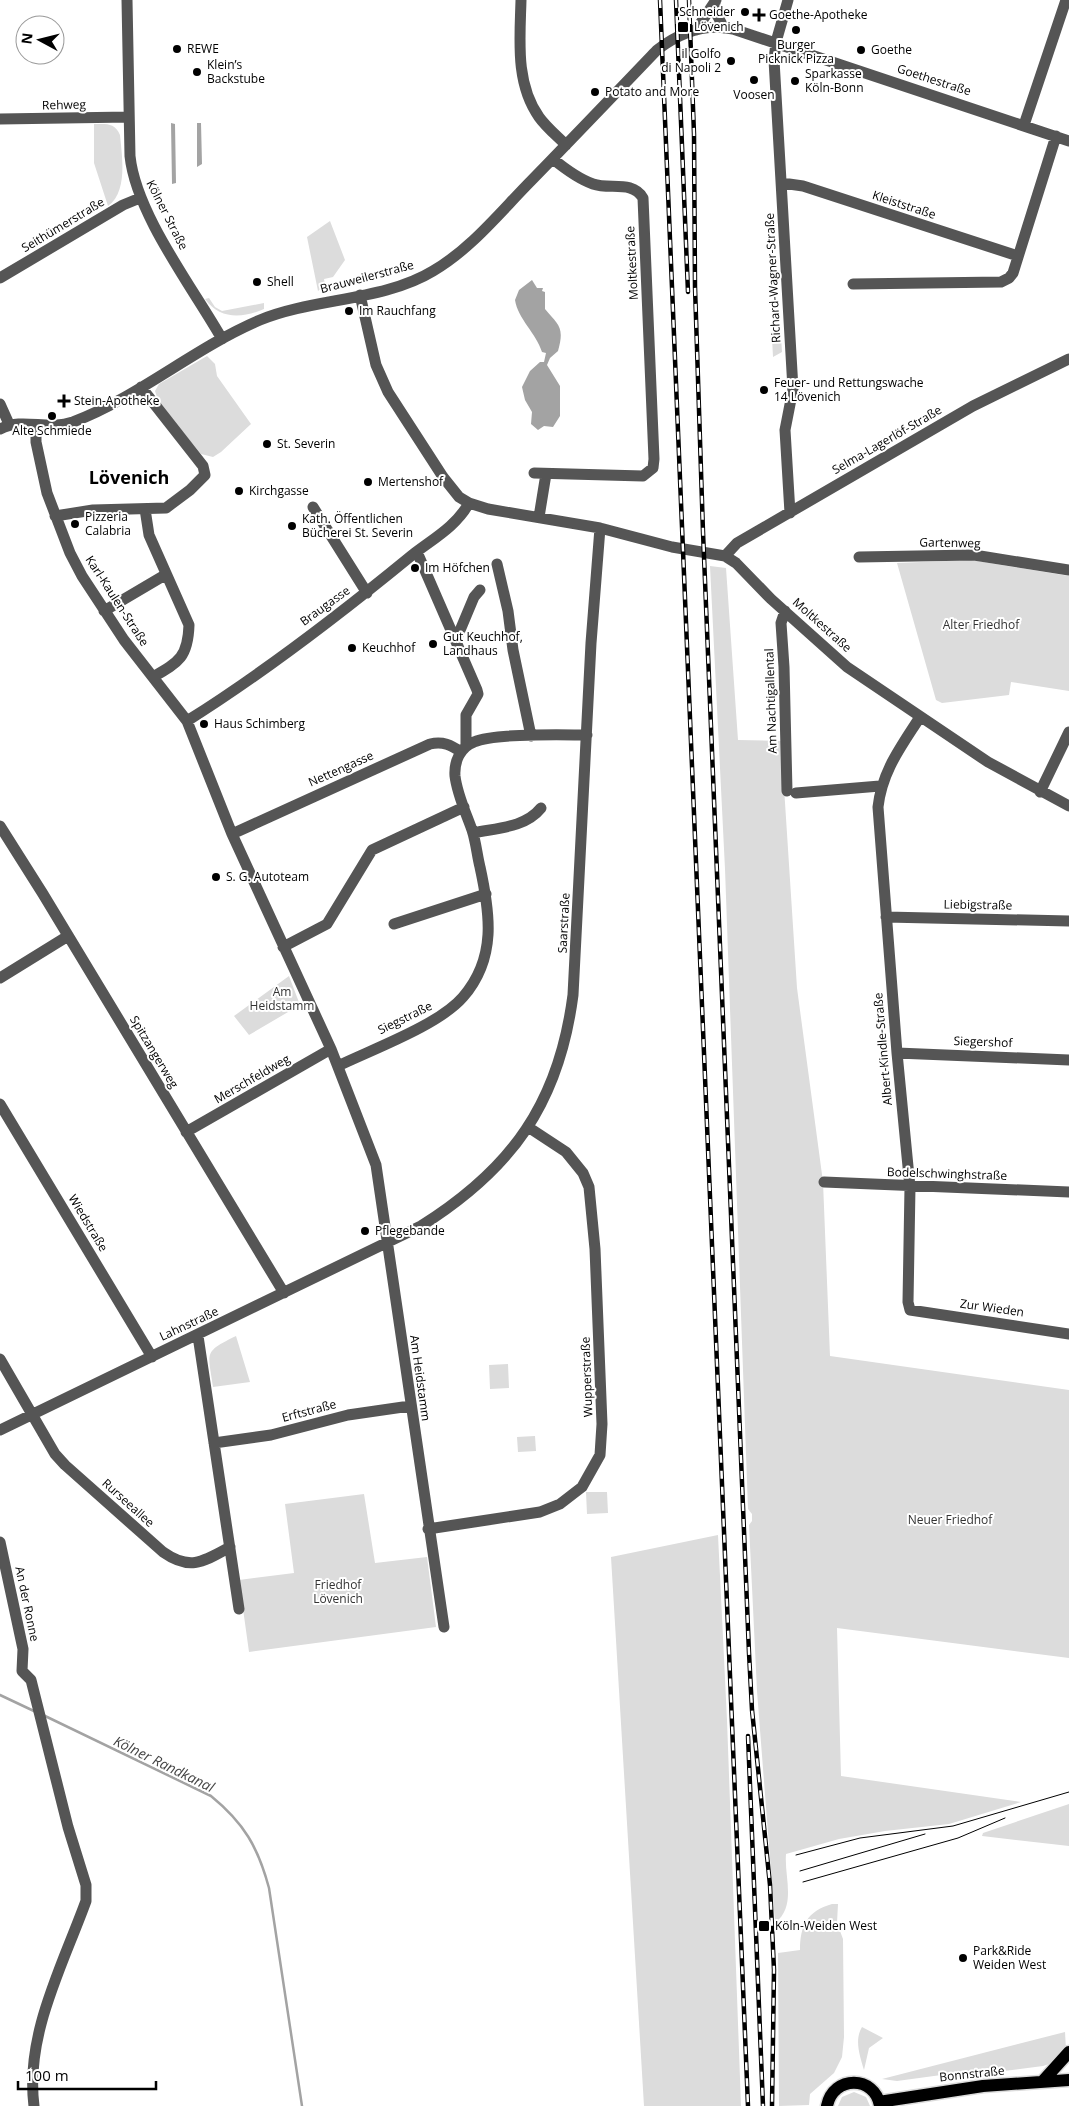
<svg xmlns="http://www.w3.org/2000/svg" width="1069" height="2106" font-family="'Open Sans',sans-serif">
<style>
.green{fill:#dcdcdc}
.water{fill:#a3a3a3}
.lines{fill:none;stroke-linecap:round;stroke-linejoin:round}
.stream{stroke:#a3a3a3;stroke-width:2.5}
.major-casing{stroke:#dbdbdb;stroke-width:15}
.minor{stroke:#555;stroke-width:11}
.major{stroke:#000;stroke-width:12}
.tram{stroke:#000;stroke-width:1}
.rail-casing{stroke:#000;stroke-width:4.5}
.rail{stroke:#fff;stroke-width:2.5;stroke-dasharray:8;stroke-linecap:butt}
.poi-dot{fill:#000;stroke:#fff;stroke-width:2}
.labels{text-anchor:middle;stroke-width:4;stroke-linejoin:round;paint-order:stroke}
.poi-label{font-size:12px;fill:#000;stroke:#fff;text-anchor:start}
.street-label{font-size:12px;fill:#000;stroke:#fff}
.park-label{font-size:12px;fill:#333;stroke:#fff}
.water-label{font-size:14px;font-style:italic;fill:#444;stroke:#fff}
.district-label{font-size:18px;font-weight:bold;fill:#000;stroke:#fff}
</style>
<rect width="100%" height="100%" fill="#fff"/>
<path class="green" d="M 94,124 C 105,124 115,122 120,135 C 122,156 128,192 108,206 L 94,163 Z
M 330,221 L 345,260 L 333,277 L 324,279 L 325,285 L 318,291 L 307,237 Z
M 209,298 L 215,307 L 222,311 L 264,303 L 264,309 C 243,318 220,320 205,299 Z
M 781,337 L 782,352 L 773,357 L 772,338 Z
M 207,356 L 215,364 L 217,376 L 251,424 L 221,452 L 213,457 L 201,454 L 159,403 L 155,391 L 159,384 Z
M 971,560 L 1069,576 L 1069,691 L 1011,682 L 1009,695 L 942,703 L 936,700 L 897,563 Z
M 710,566 L 726,568 L 738,740 L 781,741 L 797,988 L 823,1182 L 830,1356 L 1069,1390 L 1069,1658 L 837,1628 L 841,1776 L 1021,1802 L 949,1824 L 885,1831 L 839,1839 L 786,1854 C 784,1877 797,1906 775,1923 L 757,1691 L 749,1525 L 752,1521 L 752,1514 L 748,1509 L 725,869 Z
M 289,976 L 300,1005 L 249,1035 L 234,1016 Z
M 236,1336 L 250,1382 L 213,1387 C 208,1352 203,1352 236,1336 Z
M 508,1364 L 509,1388 L 490,1389 L 489,1365 Z
M 535,1436 L 536,1451 L 518,1452 L 517,1437 Z
M 586,1492 L 607,1492 L 608,1513 L 587,1514 Z
M 364,1494 L 375,1563 L 427,1557 L 436,1627 L 249,1652 L 239,1580 L 294,1573 L 285,1504 Z
M 718,1535 L 727,1720 L 741,2106 L 644,2106 L 611,1557 Z
M 1069,1804 L 1069,1846 L 982,1836 L 983,1833 Z
M 832,1904 L 838,1904 L 837,1923 L 843,1939 L 844,2037 L 842,2057 L 834,2073 L 810,2094 L 809,2105 L 779,2106 L 778,1953 L 800,1950 C 800,1926 807,1911 832,1904 Z
M 862,2027 L 883,2038 L 869,2048 L 864,2070 C 860,2056 854,2040 862,2027 Z
M 1065,2032 L 1066,2050 L 1052,2063 L 1043,2066 L 981,2074 L 956,2073 L 897,2081 L 882,2079 Z
M 854,2092 L 866,2097 L 870,2106 L 838,2106 L 842,2097 Z"/>
<path class="water" d="M 171,123 L 175,124 L 176,183 L 172,184 Z
M 197,123 L 201,123 L 202,164 L 197,167 Z
M 532,280 L 537,288 L 543,288 L 542,291 L 545,292 L 545,309 C 558,325 565,326 558,351 L 550,358 L 547,365 L 560,386 L 560,416 L 553,427 L 544,426 L 538,430 L 531,424 L 532,412 L 525,400 L 522,387 L 530,371 L 540,362 L 544,362 L 546,353 L 542,352 C 536,333 518,319 515,300 L 519,290 Z"/>
<g class="lines">
<path class="stream" d="M 0,1695 L 36,1712
M 43,1715 L 211,1796 C 244,1823 258,1847 269,1888 L 302,2106"/>
<defs>
<path id="major" d="M 1042,2082 L 1069,2052
M 879,2102 L 983,2086 L 1069,2080
M 827,2106 C 833,2075 875,2075 880,2106"/>
</defs>
<use href="#major" class="major-casing"/>
<path class="minor" d="M 127,0 L 130,156 C 136,214 193,288 222,339
M 521,0 C 520,39 515,83 539,117 C 546,127 557,136 566,145
M 788,0 L 776,42 L 774,60 L 793,389 L 785,430 L 790,513
M 715,4 L 717,15 L 724,28
M 696,30 L 716,0
M 0,119 L 129,117
M 1024,125 L 1066,0
M 782,183 L 803,186 L 1018,256
M 0,278 L 123,205 L 140,198
M 853,284 L 1001,282 L 1009,278 L 1013,273 L 1056,136
M 360,295 L 376,365 L 388,392 L 443,477 L 459,497 L 469,503 L 488,509 L 600,528 L 672,547 L 725,556 L 736,563 L 771,599 L 847,667 L 988,762 L 1069,806
M 0,404 L 9,424
M 36,425 L 36,442 L 47,493 L 70,553 L 82,576 L 124,640 L 187,721 L 232,834 L 331,1049 L 376,1165 L 444,1627
M 0,429 C 23,417 47,431 73,422 C 139,397 194,348 260,320 C 313,298 384,301 433,271 C 469,250 497,216 526,186 C 570,141 613,96 657,50 C 679,33 704,23 733,29 L 1069,141
M 534,473 L 643,476 L 653,468 L 654,459 L 643,198 C 632,180 610,190 593,184 C 579,179 564,168 553,159
M 313,507 L 367,593
M 145,509 L 149,535 L 189,625 C 188,657 179,662 153,677
M 55,516 L 93,510 L 166,508 L 190,490 L 205,475 L 203,466 L 141,387
M 539,517 L 546,474
M 417,552 L 477,690 L 478,694 L 466,715 L 466,746
M 725,556 L 737,543 L 973,406 L 1069,359
M 859,557 L 974,555 L 1069,570
M 497,564 L 508,611 L 513,650 L 531,736
M 104,611 L 165,575
M 785,611 L 781,623 L 784,667 L 787,791
M 456,640 L 474,597 L 480,590
M 920,717 C 901,747 882,771 878,807 L 897,1053 L 910,1187 L 908,1302 L 910,1310 L 1069,1334
M 187,721 C 265,672 339,615 411,556 C 431,540 456,527 469,503
M 1040,792 L 1069,732
M 796,793 L 880,786
M 0,826 L 43,894 L 284,1293
M 473,833 C 496,828 525,828 541,808
M 232,834 L 430,744 C 443,741 451,745 461,752
M 886,917 L 1069,921
M 394,924 L 486,894
M 283,947 L 327,924 L 372,850 L 464,807
M 0,978 L 68,936
M 897,1053 L 1069,1060
M 338,1066 C 373,1049 439,1025 463,997 C 497,958 490,913 480,867 C 477,855 476,842 472,830 C 466,813 457,794 455,776 C 454,762 460,747 474,742 C 495,733 561,735 587,735
M 0,1104 L 152,1357
M 186,1132 L 331,1049
M 824,1182 L 1069,1192
M 198,1336 L 239,1609
M 0,1359 L 55,1454 L 65,1465 L 163,1552 C 190,1571 203,1562 230,1547
M 0,1430 L 421,1226 C 512,1169 559,1103 573,995 L 591,643 L 600,528
M 214,1443 L 271,1435 L 348,1415 L 410,1406
M 428,1529 L 540,1512 L 560,1504 L 582,1487 L 600,1455 L 602,1424 L 595,1249 L 589,1187 L 583,1173 L 566,1152 L 528,1127
M 0,1542 L 23,1649 L 22,1671 L 31,1680 L 68,1827 L 86,1885 L 86,1901 C 62,1967 25,2035 34,2106"/>
<use href="#major" class="major"/>
<path class="tram" d="M 796,1855 L 860,1838 L 953,1826 L 1069,1792
M 800,1871 L 925,1834
M 803,1882 L 958,1838 L 1005,1818"/>
<defs>
<path id="rail" d="M 660,0 L 748,2106
M 676,0 L 688,292
M 689,0 L 694,134 L 695,287 L 703,532 L 749,1653 L 752,1710 L 770,1885 L 774,1970 L 772,2106
M 748,1736 L 763,2106"/>
</defs>
<use href="#rail" class="rail-casing"/>
<use href="#rail" class="rail"/>
</g>
<g class="poi-dot">
<circle cx="745" cy="12" r="5"/>
<path d="M756.5 7.5h5v5h5v5h-5v5h-5v-5h-5v-5h5z"/>
<rect x="677" y="21" width="12" height="12" rx="2.5"/>
<circle cx="796" cy="30" r="5"/>
<circle cx="177" cy="49" r="5"/>
<circle cx="861" cy="50" r="5"/>
<circle cx="731" cy="61" r="5"/>
<circle cx="197" cy="72" r="5"/>
<circle cx="754" cy="80" r="5"/>
<circle cx="795" cy="81" r="5"/>
<circle cx="595" cy="92" r="5"/>
<circle cx="257" cy="282" r="5"/>
<circle cx="349" cy="311" r="5"/>
<circle cx="764" cy="390" r="5"/>
<path d="M61.5 393.5h5v5h5v5h-5v5h-5v-5h-5v-5h5z"/>
<circle cx="52" cy="416" r="5"/>
<circle cx="267" cy="444" r="5"/>
<circle cx="368" cy="482" r="5"/>
<circle cx="239" cy="491" r="5"/>
<circle cx="75" cy="524" r="5"/>
<circle cx="292" cy="526" r="5"/>
<circle cx="415" cy="568" r="5"/>
<circle cx="433" cy="644" r="5"/>
<circle cx="352" cy="648" r="5"/>
<circle cx="204" cy="724" r="5"/>
<circle cx="216" cy="877" r="5"/>
<circle cx="365" cy="1231" r="5"/>
<rect x="758" y="1920" width="12" height="12" rx="2.5"/>
<circle cx="963" cy="1958" r="5"/>
</g>
<g class="labels">
<g class="poi-label">
<text x="735" y="16" text-anchor="end">Schneider</text>
<text x="769" y="19">Goethe-Apotheke</text>
<text x="694" y="31">Lövenich</text>
<text x="796" y="49" text-anchor="middle">Burger<tspan x="796" dy="14">Picknick Pizza</tspan></text>
<text x="187" y="53">REWE</text>
<text x="871" y="54">Goethe</text>
<text x="721" y="58" text-anchor="end">il Golfo<tspan x="721" dy="14">di Napoli 2</tspan></text>
<text x="207" y="69">Klein’s<tspan x="207" dy="14">Backstube</tspan></text>
<text x="805" y="78">Sparkasse<tspan x="805" dy="14">Köln-Bonn</tspan></text>
<text x="605" y="96">Potato and More</text>
<text x="754" y="99" text-anchor="middle">Voosen</text>
<text x="267" y="286">Shell</text>
<text x="359" y="315">Im Rauchfang</text>
<text x="774" y="387">Feuer- und Rettungswache<tspan x="774" dy="14">14 Lövenich</tspan></text>
<text x="74" y="405">Stein-Apotheke</text>
<text x="52" y="435" text-anchor="middle">Alte Schmiede</text>
<text x="277" y="448">St. Severin</text>
<text x="378" y="486">Mertenshof</text>
<text x="249" y="495">Kirchgasse</text>
<text x="85" y="521">Pizzeria<tspan x="85" dy="14">Calabria</tspan></text>
<text x="302" y="523">Kath. Öffentlichen<tspan x="302" dy="14">Bücherei St. Severin</tspan></text>
<text x="425" y="572">Im Höfchen</text>
<text x="443" y="641">Gut Keuchhof,<tspan x="443" dy="14">Landhaus</tspan></text>
<text x="362" y="652">Keuchhof</text>
<text x="214" y="728">Haus Schimberg</text>
<text x="226" y="881">S. G. Autoteam</text>
<text x="375" y="1235">Pflegebande</text>
<text x="775" y="1930">Köln-Weiden West</text>
<text x="973" y="1955">Park&amp;Ride<tspan x="973" dy="14">Weiden West</tspan></text>
</g>
<g class="street-label">
<text transform="translate(934 80) rotate(18)" y="4">Goethestraße</text>
<text transform="translate(64 105) rotate(-1)" y="4">Rehweg</text>
<text transform="translate(904 205) rotate(18)" y="4">Kleiststraße</text>
<text transform="translate(167 215) rotate(63)" y="4">Kölner Straße</text>
<text transform="translate(63 225) rotate(-31)" y="4">Seithümerstraße</text>
<text transform="translate(632 263) rotate(-93)" y="4">Moltkestraße</text>
<text transform="translate(367 277) rotate(-15)" y="4">Brauweilerstraße</text>
<text transform="translate(773 278) rotate(-93)" y="4">Richard-Wagner-Straße</text>
<text transform="translate(887 440) rotate(-30)" y="4">Selma-Lagerlöf-Straße</text>
<text transform="translate(950 543) rotate(1)" y="4">Gartenweg</text>
<text transform="translate(117 601) rotate(57)" y="4">Karl-Kaulen-Straße</text>
<text transform="translate(325 606) rotate(-36)" y="4">Braugasse</text>
<text transform="translate(822 625) rotate(42)" y="4">Moltkestraße</text>
<text transform="translate(771 701) rotate(-92)" y="4">Am Nachtigallental</text>
<text transform="translate(341 769) rotate(-24)" y="4">Nettengasse</text>
<text transform="translate(978 905) rotate(1)" y="4">Liebigstraße</text>
<text transform="translate(564 923) rotate(-87)" y="4">Saarstraße</text>
<text transform="translate(405 1018) rotate(-26)" y="4">Siegstraße</text>
<text transform="translate(983 1042) rotate(2)" y="4">Siegershof</text>
<text transform="translate(883 1049) rotate(-95)" y="4">Albert-Kindle-Straße</text>
<text transform="translate(154 1052) rotate(59)" y="4">Spitzangerweg</text>
<text transform="translate(252 1079) rotate(-30)" y="4">Merschfeldweg</text>
<text transform="translate(947 1174) rotate(2)" y="4">Bodelschwinghstraße</text>
<text transform="translate(88 1223) rotate(59)" y="4">Wiedstraße</text>
<text transform="translate(992 1308) rotate(8)" y="4">Zur Wieden</text>
<text transform="translate(189 1324) rotate(-25)" y="4">Lahnstraße</text>
<text transform="translate(587 1377) rotate(-92)" y="4">Wupperstraße</text>
<text transform="translate(420 1378) rotate(82)" y="4">Am Heidstamm</text>
<text transform="translate(309 1411) rotate(-15)" y="4">Erftstraße</text>
<text transform="translate(128 1503) rotate(42)" y="4">Rurseeallee</text>
<text transform="translate(27 1604) rotate(78)" y="4">An der Ronne</text>
<text transform="translate(972 2074) rotate(-6)" y="4">Bonnstraße</text>
</g>
<g class="park-label">
<text x="981" y="629">Alter Friedhof</text>
<text x="282" y="996">Am<tspan x="282" dy="14">Heidstamm</tspan></text>
<text x="950" y="1524">Neuer Friedhof</text>
<text x="338" y="1589">Friedhof<tspan x="338" dy="14">Lövenich</tspan></text>
</g>
<g class="water-label">
<text transform="translate(164 1764) rotate(26)" y="5">Kölner Randkanal</text>
</g>
<g class="district-label">
<text x="129" y="484">Lövenich</text>
</g>
</g>
<g transform="translate(40 40) rotate(277)"><circle r="24" fill="#ffffff" stroke="#999999"/>
<path d="M0-4L9 19L0 12L-9 19Z" fill="#000000"/>
<text y="-8" font-size="14" font-weight="bold" text-anchor="middle" fill="#000000">N</text>
</g>
<path d="M18 2081v8h138v-8" fill="none" stroke="#000000" stroke-width="2.5"/>
<text x="25" y="2081" font-size="15" fill="#000000" stroke="#ffffff" stroke-width="4" paint-order="stroke">100 m</text>
</svg>
